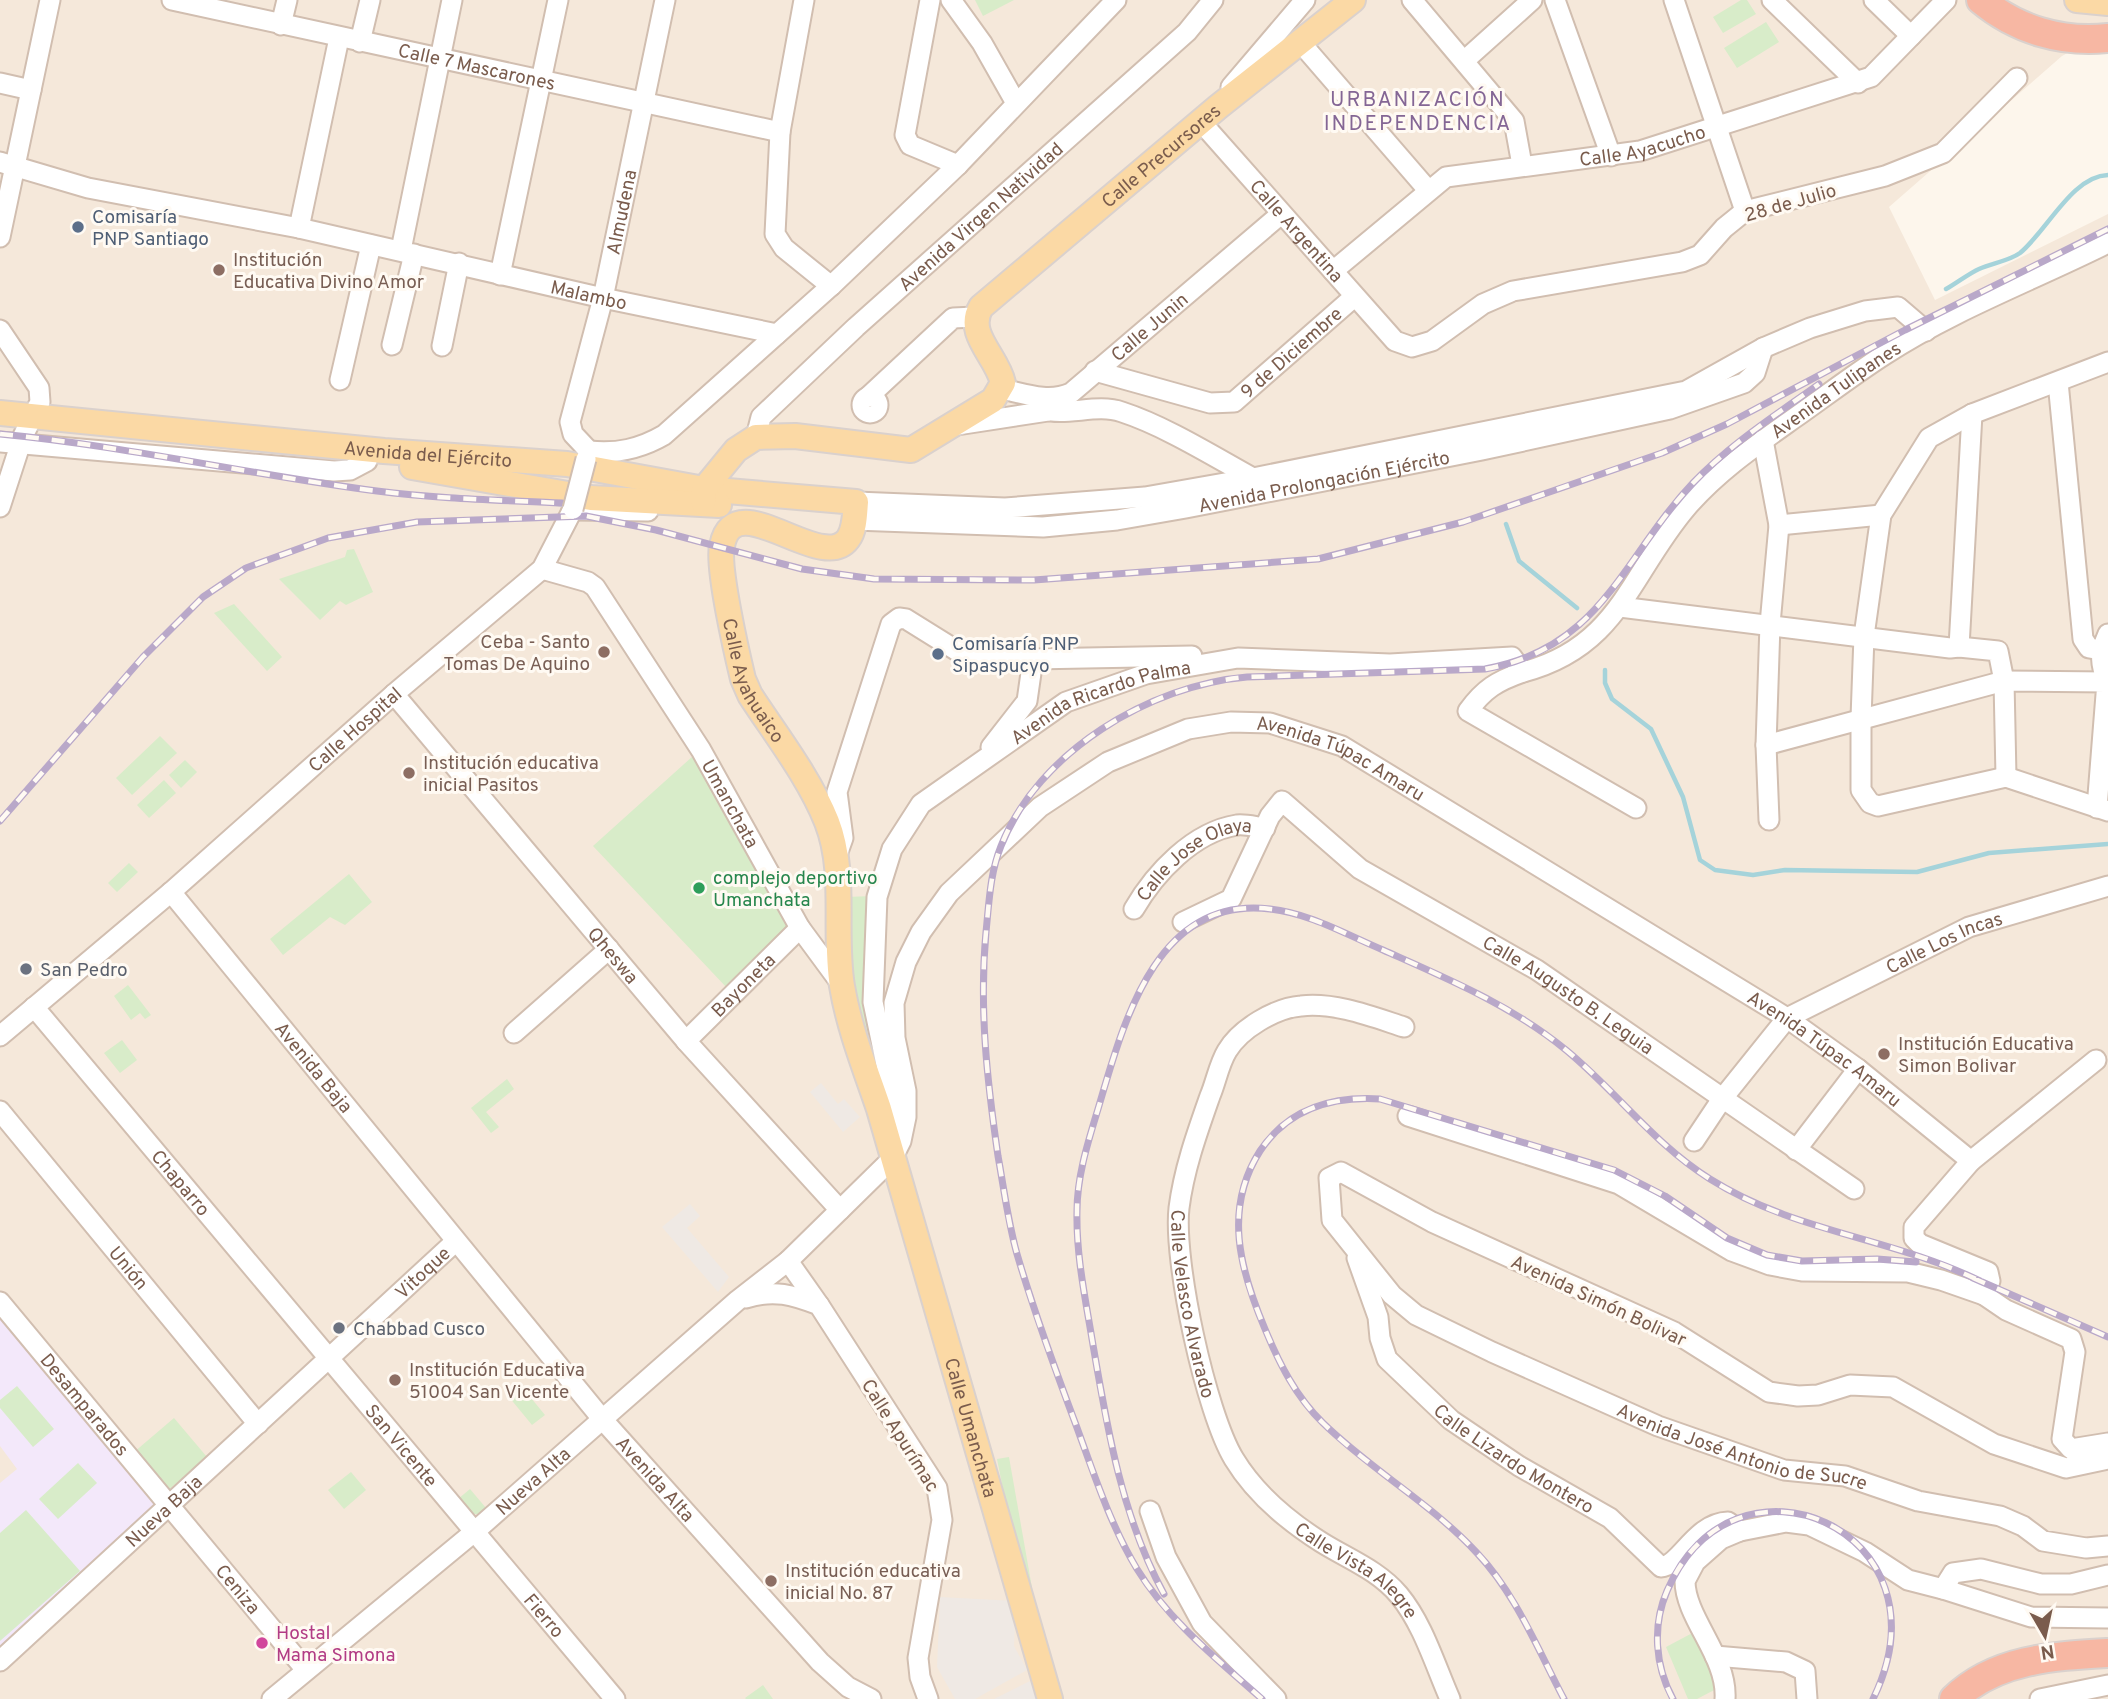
<svg xmlns="http://www.w3.org/2000/svg" width="2108" height="1699" font-family="Overpass,sans-serif">
<style>
.residential{fill:#f5e8da}
.industrial{fill:#efe9e4}
.education{fill:#f3e8fa}
.green{fill:#d8ecc9}
.lines{fill:none;stroke-linecap:round;stroke-linejoin:round}
.stream{stroke:#a5d3da;stroke-width:4.5}
.minor-casing{stroke:#d1beb0;stroke-width:23}
.major-casing{stroke:#dad1cd;stroke-width:28}
.highway-casing{stroke:#dad1cd;stroke-width:32}
.minor{stroke:#fff;stroke-width:19}
.major{stroke:#fbd9a5;stroke-width:24}
.highway{stroke:#f7b7a3;stroke-width:28}
.rail-casing{stroke:#b9a8c9;stroke-width:7}
.rail{stroke:#fffaf3;stroke-width:4.5;stroke-dasharray:13;stroke-linecap:butt}
.minor-bridge-casing{stroke:#d1beb0;stroke-width:23;stroke-linecap:butt}
.minor-bridge{stroke:#fff;stroke-width:19}
.service-dot{fill:#5c6f8a;stroke:#fffaf3;stroke-width:2.5}
.education-dot{fill:#8d6e63;stroke:#fffaf3;stroke-width:2.5}
.leisure-dot{fill:#2e9e5b;stroke:#fffaf3;stroke-width:2.5}
.worship-dot{fill:#6b7280;stroke:#fffaf3;stroke-width:2.5}
.hotel-dot{fill:#d1479c;stroke:#fffaf3;stroke-width:2.5}
.labels{text-anchor:middle;stroke-width:6;stroke-linejoin:round;paint-order:stroke}
.street-label{font-size:19px;fill:#7a5c4d;stroke:#fffaf3}
.service-label{font-size:19px;fill:#4e5e75;stroke:#fffaf3;text-anchor:start}
.education-label{font-size:19px;fill:#785e54;stroke:#fffaf3;text-anchor:start}
.leisure-label{font-size:19px;fill:#27864d;stroke:#fffaf3;text-anchor:start}
.worship-label{font-size:19px;fill:#5b616d;stroke:#fffaf3;text-anchor:start}
.hotel-label{font-size:19px;fill:#b23c85;stroke:#fffaf3;text-anchor:start}
.neighbourhood-label{font-size:21px;letter-spacing:2px;fill:#846695;stroke:#fffaf3}
</style>
<rect width="100%" height="100%" fill="#fdf6ec"/>
<path class="residential" d="M 0,0 L 2108,0 L 2108,31 L 2062,56 L 1889,207 L 1935,300 L 2108,214 L 2108,1699 L 0,1699 Z"/>
<path class="industrial" d="M 821,1083 L 838,1104 L 844,1099 L 860,1117 L 843,1132 L 810,1092 Z
M 690,1204 L 700,1216 L 687,1228 L 729,1277 L 718,1292 L 662,1227 Z
M 940,1597 L 1016,1601 L 1014,1646 L 1027,1670 L 975,1699 L 955,1699 L 937,1667 Z
M 1030,1681 L 1039,1699 L 994,1699 Z"/>
<path class="education" d="M 0,1319 L 159,1510 L 0,1654 L 0,1483 L 17,1469 L 0,1446 Z"/>
<path class="green" d="M 975,0 L 1014,0 L 983,16 Z
M 1741,0 L 1747,0 L 1756,14 L 1723,33 L 1713,17 Z
M 1766,22 L 1779,42 L 1737,68 L 1724,48 Z
M 354,549 L 373,592 L 346,605 L 340,601 L 320,620 L 279,579 L 345,557 L 347,550 Z
M 234,604 L 282,657 L 267,671 L 214,613 Z
M 160,736 L 177,753 L 132,795 L 116,778 Z
M 693,756 L 789,929 L 727,988 L 593,846 Z
M 185,760 L 197,772 L 181,788 L 169,775 Z
M 164,780 L 176,793 L 149,818 L 137,805 Z
M 129,863 L 138,872 L 117,892 L 108,883 Z
M 349,874 L 372,902 L 345,925 L 330,917 L 283,955 L 270,939 Z
M 873,896 L 885,1091 L 850,987 L 845,897 Z
M 128,985 L 151,1015 L 145,1019 L 140,1013 L 131,1020 L 114,996 Z
M 122,1040 L 137,1060 L 120,1073 L 104,1053 Z
M 507,1079 L 514,1089 L 486,1112 L 499,1127 L 491,1133 L 471,1108 Z
M 17,1386 L 54,1429 L 33,1447 L 0,1408 L 0,1400 Z
M 522,1387 L 545,1415 L 532,1425 L 509,1397 Z
M 174,1418 L 207,1457 L 167,1491 L 133,1453 Z
M 1009,1457 L 1041,1639 L 1012,1534 L 997,1459 Z
M 78,1463 L 97,1483 L 58,1519 L 39,1499 Z
M 351,1472 L 366,1490 L 344,1509 L 328,1490 Z
M 470,1489 L 486,1508 L 478,1514 L 470,1514 L 458,1499 Z
M 26,1510 L 80,1571 L 0,1641 L 0,1533 Z
M 1698,1630 L 1720,1687 L 1697,1699 L 1688,1699 L 1666,1647 Z
M 763,1685 L 773,1699 L 746,1699 L 745,1698 Z"/>
<g class="lines">
<path class="stream" d="M 1946,289 C 1957,283 1968,274 1979,269 C 1992,263 2009,261 2020,253 C 2047,231 2072,176 2108,175
M 1506,524 L 1519,561 L 1577,608
M 1605,670 L 1605,683 L 1612,699 L 1651,729 L 1683,797 L 1700,860 L 1715,870 L 1753,875 L 1785,870 L 1917,872 L 1989,853 L 2108,844"/>
<defs>
<g id="minor">
<path id="s1" d="M 172,0 L 780,132"/>
<path d="M 804,0 L 780,132 L 775,234 L 784,248 L 831,286"/>
<path d="M 930,0 L 905,135 L 910,145 L 958,165"/>
<path d="M 951,0 L 982,43 L 1016,103"/>
<path d="M 1412,0 L 1514,121 L 1522,165"/>
<path d="M 1555,0 L 1611,156"/>
<path d="M 1674,0 L 1745,211"/>
<path d="M 1772,0 L 1858,83"/>
<path d="M 1874,0 L 1911,36"/>
<path d="M 281,25 L 287,0"/>
<path d="M 360,42 L 370,0"/>
<path d="M 1300,42 L 1428,190"/>
<path d="M 1464,61 L 1532,0"/>
<path d="M 0,83 L 31,90"/>
<path d="M 1231,87 L 1305,0"/>
<path id="s2" d="M 1201,122 L 1395,341 L 1412,347 L 1432,341 L 1483,304 L 1513,291 L 1682,262 L 1700,255 L 1724,228 L 1745,211 L 1885,176 L 1943,153 L 2017,78"/>
<path id="s3" d="M 0,162 L 88,188 L 299,228 L 603,298 L 777,334"/>
<path d="M 299,228 L 339,38"/>
<path d="M 0,237 L 50,0"/>
<path d="M 401,250 L 452,0"/>
<path id="s4" d="M 1333,271 L 1446,177 L 1640,151 L 1871,77 L 1946,0"/>
<path d="M 500,275 L 558,0"/>
<path d="M 0,330 L 39,388 L 40,402 L 23,436 L 0,507"/>
<path d="M 392,345 L 414,254"/>
<path d="M 442,346 L 459,263"/>
<path d="M 2108,362 L 1972,414 L 1929,438 L 1881,515 L 1864,636 L 1861,718 L 1861,790 L 1870,803 L 1878,806 L 2006,777 L 2108,811"/>
<path id="s5" d="M 1095,371 L 1210,403 L 1234,402 L 1354,297"/>
<path d="M 340,380 L 371,245"/>
<path d="M 2058,382 L 2083,639 L 2089,648 L 2101,650"/>
<path id="s6" d="M 1002,389 C 1025,394 1049,403 1071,393 L 1281,214"/>
<path d="M 868,397 L 953,318 L 975,317"/>
<circle cx="870" cy="405" r="8"/>
<path d="M 1041,409 C 1067,417 1096,403 1122,412 C 1165,426 1213,456 1253,478"/>
<path d="M 957,425 L 1048,411"/>
<path id="s7" d="M 756,437 L 761,417 L 856,327 L 1187,32 L 1213,0"/>
<path d="M 1763,440 L 1779,525 L 1770,624 L 1766,745 L 1769,820"/>
<path d="M 0,442 L 334,471 L 350,470 L 367,461"/>
<path d="M 589,451 C 617,454 640,449 664,435 L 831,286 L 958,165 L 1116,0"/>
<path id="s8" d="M 589,451 L 573,434 L 570,422 L 603,298 L 665,0"/>
<path d="M 856,502 L 1005,508 L 1145,497 L 1253,478 L 1686,391 L 1763,348 L 1810,328 L 1865,311 L 1898,307 L 1926,331"/>
<path d="M 572,510 L 648,511"/>
<path id="s9" d="M 854,520 L 1043,527 L 1117,520 L 1186,508 L 1482,450 L 1670,409 L 1744,383 L 1755,373 L 1763,348"/>
<path d="M 1779,525 L 1881,515"/>
<path id="s10" d="M 542,569 L 588,582 L 595,587 L 701,750 L 800,928 L 842,985"/>
<path d="M 1620,607 L 1950,648 L 1959,647 L 1972,414"/>
<path d="M 2108,634 C 2099,654 2100,664 2108,684"/>
<path d="M 1959,647 L 1998,651 L 2004,681 L 2006,777"/>
<path d="M 1523,672 C 1497,681 1484,689 1468,711 L 1636,808"/>
<path id="s11" d="M 394,694 L 686,1041 L 840,1210"/>
<path d="M 1766,745 L 2004,681 L 2107,682 L 2097,808"/>
<path d="M 991,747 L 1027,701 L 1033,659"/>
<path d="M 838,852 L 843,838 L 837,792 L 891,624 L 899,618 L 906,619 L 959,652 L 1033,659 L 1192,656"/>
<path id="s12" d="M 171,892 L 603,1420 L 820,1662 L 848,1687 L 871,1699"/>
<path id="s13" d="M 1134,909 C 1155,873 1193,832 1237,825 C 1246,824 1256,827 1265,828"/>
<path id="s14" d="M 1183,922 L 1231,899 L 1270,816 L 1282,801 L 1360,869 L 1537,970 L 1854,1189"/>
<path id="s15" d="M 34,1007 L 615,1699"/>
<path id="s16" d="M 1404,1027 C 1373,1017 1335,1002 1301,1006 C 1275,1008 1240,1029 1227,1051 C 1219,1064 1216,1082 1210,1096 C 1197,1133 1184,1169 1179,1208 C 1173,1261 1206,1413 1234,1459 C 1254,1492 1288,1521 1321,1542 C 1348,1559 1378,1570 1399,1595 C 1423,1624 1435,1665 1450,1699"/>
<path d="M 514,1033 L 609,949"/>
<path id="s17" d="M 0,1036 L 171,892 L 394,694 L 542,569 L 573,509"/>
<path id="s18" d="M 686,1041 L 800,928"/>
<path id="s19" d="M 0,1111 L 258,1424"/>
<path id="s20" d="M 898,1122 L 873,1002 L 877,897 L 892,849 L 921,804 L 1066,702 L 1146,674 L 1238,658 L 1390,664 L 1512,657 L 1523,672 C 1619,647 1630,574 1686,508 C 1717,472 1755,446 1793,419 C 1823,398 1853,375 1884,355 C 1953,310 2034,280 2108,243"/>
<path id="s21" d="M 1694,1141 L 1722,1099 L 1787,1018 L 1969,927 L 2108,886"/>
<path d="M 1796,1150 L 1858,1069"/>
<path d="M 1971,1161 L 2096,1060"/>
<path id="s22" d="M 1357,1258 L 1378,1317 L 1380,1338 L 1387,1359 L 1451,1420 L 1519,1466 L 1610,1518 L 1661,1567 C 1680,1566 1695,1523 1728,1522 L 1740,1531"/>
<path d="M 788,1261 L 819,1305"/>
<path d="M 1984,1295 L 2006,1310 L 2071,1339 L 2075,1352 L 2062,1439 L 2071,1449 L 2108,1443"/>
<path d="M 746,1298 C 774,1289 793,1295 819,1305 L 937,1488 L 942,1520 L 918,1658 L 920,1677 L 928,1699"/>
<path id="s23" d="M 0,1302 L 306,1670"/>
<path id="s24" d="M 2108,1459 L 2066,1468 L 1994,1444 L 1893,1387 L 1850,1385 L 1818,1395 L 1798,1396 L 1769,1392 L 1674,1332 L 1432,1222 L 1341,1172 L 1329,1178 L 1332,1220 L 1392,1295 L 1416,1315 L 1492,1352 L 1658,1426 L 1784,1470 L 1845,1476 L 1918,1501 L 2000,1516 L 2023,1526 L 2043,1541 L 2086,1548 L 2108,1546"/>
<path d="M 1150,1511 L 1166,1557 L 1202,1623 L 1276,1699"/>
<path d="M 2108,1575 L 2071,1584 L 2041,1584 L 1981,1569 L 1953,1573 L 1943,1589 L 2031,1617 L 2108,1618"/>
<path d="M 1715,1656 L 1786,1662 L 1805,1671 L 1807,1699"/>
<path id="s25" d="M 0,1661 L 455,1242"/>
<path id="s26" d="M 272,1699 L 473,1533 L 738,1300 L 788,1261 L 892,1159 L 901,1141 L 906,1117 L 906,1091 L 895,1038 L 894,1003 L 906,962 L 921,932 L 949,893 L 1040,807 L 1108,762 L 1188,729 L 1231,722 L 1270,723 L 1342,746 L 1787,1018 L 1858,1069 L 1971,1161 L 1914,1227 L 1914,1238 L 1920,1244 L 1988,1272 L 1990,1281 L 1984,1295 L 1941,1280 L 1908,1272 L 1802,1271 L 1770,1265 L 1732,1251 L 1619,1184 L 1408,1116"/>
<path d="M 1725,1699 C 1728,1657 1685,1618 1685,1581 L 1695,1562 L 1721,1539 L 1740,1531 L 1786,1522 L 1809,1525 L 1865,1552 L 1908,1580 L 1943,1589"/>
<path d="M 2040,1699 L 2108,1685"/>
</g>
<g id="major">
<path d="M 2077,0 L 2108,3"/>
<path id="s27" d="M 0,413 L 384,451 L 567,464 L 704,489 L 856,502 C 855,513 855,530 848,539 C 821,575 734,482 722,546 C 717,567 737,654 743,679 L 750,695 C 776,735 809,777 827,822 C 847,873 833,933 842,986 C 849,1028 865,1068 879,1109 L 1050,1699"/>
<path d="M 412,467 L 591,498 L 719,505"/>
<path id="s28" d="M 703,502 L 704,489 L 736,450 L 756,437 L 795,436 L 911,450 L 993,400 L 1003,383 C 997,356 965,334 981,307 L 1218,107 L 1353,0"/>
</g>
<path id="highway" d="M 1981,0 C 2017,30 2062,43 2108,38
M 1954,1699 C 1995,1659 2054,1656 2108,1653"/>
</defs>
<use href="#minor" class="minor-casing"/>
<use href="#major" class="major-casing"/>
<use href="#highway" class="highway-casing"/>
<use href="#minor" class="minor"/>
<use href="#major" class="major"/>
<use href="#highway" class="highway"/>
<defs>
<path id="rail" d="M 0,434 C 127,446 251,475 377,491 C 439,499 500,500 562,503
M 0,821 L 143,657 L 203,597 L 246,568 L 328,538 L 417,522 L 586,516 L 656,530 L 802,569 L 874,579 L 1034,580 L 1318,559 L 1463,522 L 1662,453 L 1727,424 L 1905,330 L 2108,229
M 1973,1278 L 2108,1337
M 1164,1594 C 1121,1515 1107,1427 1092,1339 C 1085,1297 1076,1254 1077,1211 C 1077,1176 1088,1142 1098,1109 C 1123,1025 1155,895 1270,909 C 1309,913 1347,935 1383,950 C 1448,979 1511,1005 1566,1050 C 1617,1092 1654,1144 1710,1179 C 1796,1233 1891,1237 1980,1281
M 1262,1699 C 1217,1659 1169,1621 1137,1569 C 1110,1524 1094,1474 1076,1425 C 1055,1369 1034,1312 1017,1254 C 1008,1222 1004,1189 998,1156 C 987,1080 979,1008 986,932 C 989,903 990,873 1001,846 C 1038,752 1150,685 1247,677 L 1485,669 C 1602,648 1622,558 1693,483 C 1729,445 1777,414 1819,384
M 1564,1699 C 1538,1650 1516,1594 1477,1553 C 1432,1504 1371,1470 1323,1423 C 1296,1397 1279,1363 1265,1329 C 1240,1270 1223,1209 1260,1151 C 1288,1109 1331,1096 1380,1099 L 1614,1170 L 1665,1196 L 1727,1238 L 1767,1255 L 1802,1261 L 1877,1259 L 1916,1262
M 1673,1699 C 1655,1666 1652,1626 1667,1591 C 1733,1435 1956,1529 1873,1699"/>
</defs>
<use href="#rail" class="rail-casing"/>
<use href="#rail" class="rail"/>
<defs>
<path id="minor-bridge" d="M 573,509 L 586,459"/>
</defs>
<use href="#minor-bridge" class="minor-bridge-casing"/>
<use href="#minor-bridge" class="minor-bridge"/>
</g>
<g class="service-dot">
<circle cx="78" cy="227" r="7"/>
<circle cx="938" cy="654" r="7"/>
</g>
<g class="education-dot">
<circle cx="219" cy="270" r="7"/>
<circle cx="604" cy="652" r="7"/>
<circle cx="409" cy="773" r="7"/>
<circle cx="1884" cy="1054" r="7"/>
<circle cx="395" cy="1380" r="7"/>
<circle cx="771" cy="1581" r="7"/>
</g>
<circle class="leisure-dot" cx="699" cy="888" r="7"/>
<g class="worship-dot">
<circle cx="26" cy="969" r="7"/>
<circle cx="339" cy="1328" r="7"/>
</g>
<circle class="hotel-dot" cx="262" cy="1643" r="7"/>
<g class="labels">
<g class="street-label">
<text dy="7" stroke="none"><textPath href="#s1" startOffset="312">Calle 7 Mascarones</textPath></text>
<text dy="7" stroke="none"><textPath href="#s4" startOffset="346">Calle Ayacucho</textPath></text>
<text dy="7" stroke="none"><textPath href="#s28" startOffset="677">Calle Precursores</textPath></text>
<text transform="translate(1790 202) rotate(-16)" y="7">28 de Julio</text>
<text dy="7" stroke="none"><textPath href="#s8" startOffset="252">Almudena</textPath></text>
<text dy="7" stroke="none"><textPath href="#s7" startOffset="318">Avenida Virgen Natividad</textPath></text>
<text dy="7" stroke="none"><textPath href="#s2" startOffset="145">Calle Argentina</textPath></text>
<text dy="7" stroke="none"><textPath href="#s3" startOffset="604">Malambo</textPath></text>
<text dy="7" stroke="none"><textPath href="#s6" startOffset="173">Calle Junin</textPath></text>
<text dy="7" stroke="none"><textPath href="#s5" startOffset="219">9 de Diciembre</textPath></text>
<text dy="7" stroke="none"><textPath href="#s20" startOffset="1409">Avenida Tulipanes</textPath></text>
<text dy="7" stroke="none"><textPath href="#s27" startOffset="430">Avenida del Ejército</textPath></text>
<text dy="7" stroke="none"><textPath href="#s9" startOffset="474">Avenida Prolongación Ejército</textPath></text>
<text dy="7" stroke="none"><textPath href="#s27" startOffset="1185">Calle Ayahuaico</textPath></text>
<text dy="7" stroke="none"><textPath href="#s20" startOffset="541">Avenida Ricardo Palma</textPath></text>
<text dy="7" stroke="none"><textPath href="#s17" startOffset="469">Calle Hospital</textPath></text>
<text dy="7" stroke="none"><textPath href="#s26" startOffset="1561">Avenida Túpac Amaru</textPath></text>
<text dy="7" stroke="none"><textPath href="#s10" startOffset="312">Umanchata</textPath></text>
<text dy="7" stroke="none"><textPath href="#s13" startOffset="82">Calle Jose Olaya</textPath></text>
<text dy="7" stroke="none"><textPath href="#s21" startOffset="329">Calle Los Incas</textPath></text>
<text dy="7" stroke="none"><textPath href="#s11" startOffset="341">Qheswa</textPath></text>
<text dy="7" stroke="none"><textPath href="#s18" startOffset="80">Bayoneta</textPath></text>
<text dy="7" stroke="none"><textPath href="#s14" startOffset="511">Calle Augusto B. Leguia</textPath></text>
<text dy="7" stroke="none"><textPath href="#s26" startOffset="2128">Avenida Túpac Amaru</textPath></text>
<text dy="7" stroke="none"><textPath href="#s12" startOffset="226">Avenida Baja</textPath></text>
<text dy="7" stroke="none"><textPath href="#s15" startOffset="229">Chaparro</textPath></text>
<text dy="7" stroke="none"><textPath href="#s19" startOffset="203">Unión</textPath></text>
<text dy="7" stroke="none"><textPath href="#s25" startOffset="574">Vitoque</textPath></text>
<text transform="translate(1599 1300) rotate(25)" y="7">Avenida Simón Bolivar</text>
<text dy="7" stroke="none"><textPath href="#s16" startOffset="457">Calle Velasco Alvarado</textPath></text>
<text dy="7" stroke="none"><textPath href="#s23" startOffset="133">Desamparados</textPath></text>
<text dy="7" stroke="none"><textPath href="#s27" startOffset="1972">Calle Umanchata</textPath></text>
<text transform="translate(901 1435) rotate(58)" y="7">Calle Apurímac</text>
<text dy="7" stroke="none"><textPath href="#s24" startOffset="1379">Avenida José Antonio de Sucre</textPath></text>
<text dy="7" stroke="none"><textPath href="#s15" startOffset="572">San Vicente</textPath></text>
<text dy="7" stroke="none"><textPath href="#s22" startOffset="268">Calle Lizardo Montero</textPath></text>
<text dy="7" stroke="none"><textPath href="#s12" startOffset="761">Avenida Alta</textPath></text>
<text dy="7" stroke="none"><textPath href="#s26" startOffset="340">Nueva Alta</textPath></text>
<text dy="7" stroke="none"><textPath href="#s25" startOffset="222">Nueva Baja</textPath></text>
<text dy="7" stroke="none"><textPath href="#s16" startOffset="786">Calle Vista Alegre</textPath></text>
<text dy="7" stroke="none"><textPath href="#s23" startOffset="373">Ceniza</textPath></text>
<text dy="7" stroke="none"><textPath href="#s15" startOffset="794">Fierro</textPath></text>
</g>
<g class="service-label">
<text x="92" y="223">Comisaría<tspan x="92" dy="22">PNP Santiago</tspan></text>
<text x="952" y="650">Comisaría PNP<tspan x="952" dy="22">Sipaspucyo</tspan></text>
</g>
<g class="education-label">
<text x="233" y="266">Institución<tspan x="233" dy="22">Educativa Divino Amor</tspan></text>
<text x="590" y="648" text-anchor="end">Ceba - Santo<tspan x="590" dy="22">Tomas De Aquino</tspan></text>
<text x="423" y="769">Institución educativa<tspan x="423" dy="22">inicial Pasitos</tspan></text>
<text x="1898" y="1050">Institución Educativa<tspan x="1898" dy="22">Simon Bolivar</tspan></text>
<text x="409" y="1376">Institución Educativa<tspan x="409" dy="22">51004 San Vicente</tspan></text>
<text x="785" y="1577">Institución educativa<tspan x="785" dy="22">inicial No. 87</tspan></text>
</g>
<g class="leisure-label">
<text x="713" y="884">complejo deportivo<tspan x="713" dy="22">Umanchata</tspan></text>
</g>
<g class="worship-label">
<text x="40" y="976">San Pedro</text>
<text x="353" y="1335">Chabbad Cusco</text>
</g>
<g class="hotel-label">
<text x="276" y="1639">Hostal<tspan x="276" dy="22">Mama Simona</tspan></text>
</g>
<g class="neighbourhood-label">
<text x="1418" y="106">URBANIZACIÓN<tspan x="1418" dy="24">INDEPENDENCIA</tspan></text>
</g>
</g>
<g transform="translate(2045 1636) rotate(171)" stroke="#fffaf3" stroke-width="5" paint-order="stroke">
<path d="M0-5L12 26L0 18L-12 26Z" fill="#7a5c4d"/>
<text y="-10" font-size="19" font-weight="bold" text-anchor="middle" fill="#7a5c4d">N</text>
</g>
</svg>
